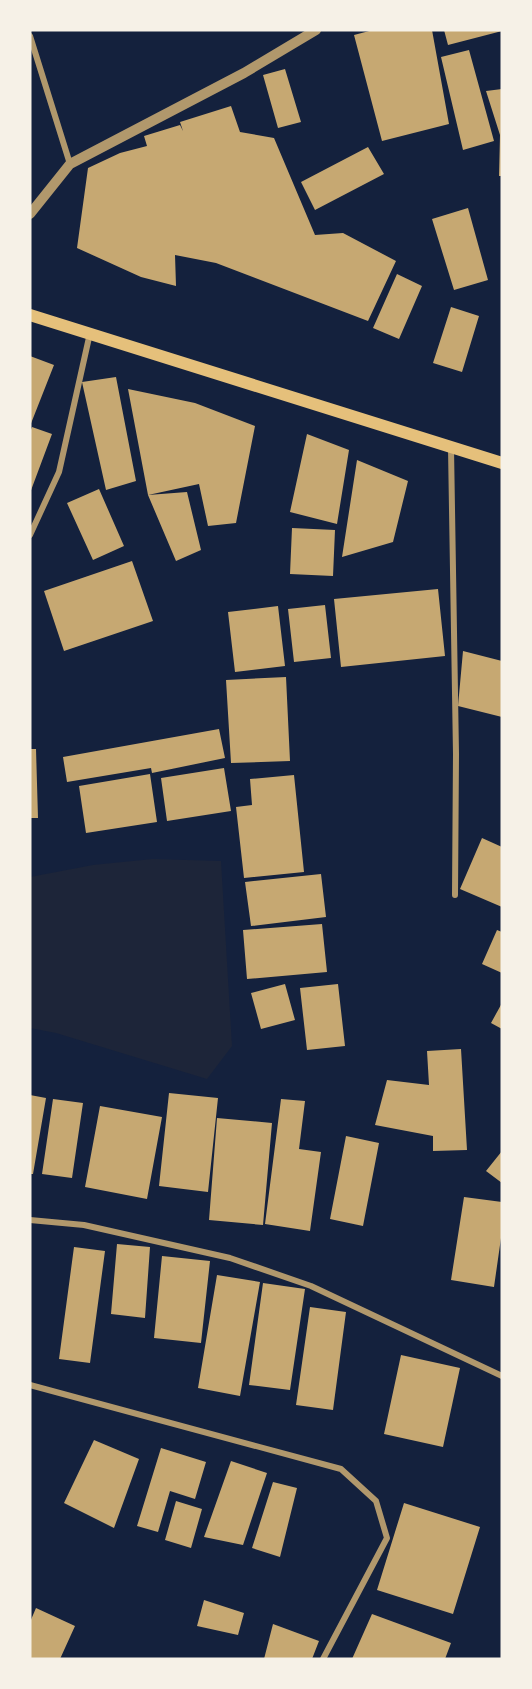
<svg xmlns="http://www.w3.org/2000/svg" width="532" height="1689" font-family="'Roboto Condensed',sans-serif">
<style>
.green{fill:#1d2539}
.building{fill:#c6a872}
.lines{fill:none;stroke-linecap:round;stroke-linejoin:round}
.minor{stroke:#b1986c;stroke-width:6}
.tertiary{stroke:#b1986c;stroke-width:10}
.secondary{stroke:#e5c07b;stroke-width:12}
</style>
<rect width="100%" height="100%" fill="#14213d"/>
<path class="green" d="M 153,859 L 221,861 L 232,1046 L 207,1079 L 56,1033 L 30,1028 L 30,877 L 93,865 Z"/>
<path class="building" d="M 373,30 L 432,30 L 449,124 L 382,141 L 354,35 Z
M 444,30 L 502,30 L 502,31 L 448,45 Z
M 469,50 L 494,141 L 463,150 L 441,57 Z
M 285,69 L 301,122 L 278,128 L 263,75 Z
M 502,89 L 502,176 L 499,176 L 500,135 L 486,91 Z
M 231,106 L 240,132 L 274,138 L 315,235 L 343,233 L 396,261 L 368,321 L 216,263 L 175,255 L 176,286 L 141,277 L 77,248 L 88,168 L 120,153 L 147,146 L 144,136 L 180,125 L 183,131 L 180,122 Z
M 368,147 L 384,174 L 315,210 L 301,182 Z
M 468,208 L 488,280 L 454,290 L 432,219 Z
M 397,274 L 422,286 L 399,339 L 373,328 Z
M 451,307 L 479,316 L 462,372 L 433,363 Z
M 30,356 L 54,365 L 30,426 Z
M 116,377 L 136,481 L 106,490 L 82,382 Z
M 128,389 L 195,403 L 255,426 L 236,523 L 208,526 L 199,484 L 148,495 L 187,492 L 201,550 L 176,561 L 148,495 Z
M 32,427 L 52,434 L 30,493 L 30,432 Z
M 307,434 L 349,450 L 337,524 L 290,512 Z
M 357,460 L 408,481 L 393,542 L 342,557 Z
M 99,489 L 124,546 L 93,560 L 67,503 Z
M 292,528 L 335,530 L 333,576 L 290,574 Z
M 132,561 L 153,621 L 64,651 L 44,591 Z
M 438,589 L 445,656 L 341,667 L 334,599 Z
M 325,605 L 331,658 L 294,662 L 288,609 Z
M 278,606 L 285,666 L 235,672 L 228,612 Z
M 463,651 L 502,661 L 502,717 L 458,706 Z
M 286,677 L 290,761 L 231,763 L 226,680 Z
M 219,729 L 225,758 L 152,773 L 151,768 L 67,782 L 63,757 Z
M 30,749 L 36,749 L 38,818 L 30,818 Z
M 224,768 L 231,811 L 167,821 L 161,778 Z
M 150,774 L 157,822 L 86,833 L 79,786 Z
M 294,775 L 304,872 L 244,878 L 236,807 L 252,805 L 250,779 Z
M 482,838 L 502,847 L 502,907 L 460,889 Z
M 321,874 L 326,917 L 251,926 L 245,882 Z
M 322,924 L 327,972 L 247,979 L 243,930 Z
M 497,930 L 502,932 L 502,973 L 482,964 Z
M 285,984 L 295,1020 L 261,1029 L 251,993 Z
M 338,984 L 345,1046 L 307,1050 L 300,988 Z
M 502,1003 L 502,1029 L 491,1023 Z
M 461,1049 L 467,1150 L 433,1151 L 433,1136 L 375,1125 L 387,1080 L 429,1085 L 427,1051 Z
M 169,1093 L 218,1098 L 208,1192 L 159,1186 Z
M 30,1095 L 46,1098 L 33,1174 L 30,1174 Z
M 53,1099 L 83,1103 L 72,1178 L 42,1174 Z
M 281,1099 L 305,1101 L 299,1149 L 321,1152 L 310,1231 L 265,1224 Z
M 100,1106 L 162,1117 L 147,1199 L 85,1187 Z
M 217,1118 L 272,1123 L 263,1225 L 209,1220 Z
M 346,1136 L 379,1143 L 363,1226 L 330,1219 Z
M 502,1151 L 502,1183 L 486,1171 Z
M 464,1197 L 502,1202 L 502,1231 L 494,1287 L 451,1280 Z
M 117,1244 L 150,1247 L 145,1318 L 111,1314 Z
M 74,1247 L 105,1251 L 90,1363 L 59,1359 Z
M 162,1256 L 210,1261 L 201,1343 L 154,1338 Z
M 217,1275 L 260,1282 L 240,1396 L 198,1388 Z
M 263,1283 L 305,1289 L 290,1390 L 249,1385 Z
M 310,1307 L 346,1312 L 333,1410 L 296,1405 Z
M 401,1355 L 460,1368 L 443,1447 L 384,1434 Z
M 94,1440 L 139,1459 L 114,1528 L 64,1503 Z
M 161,1448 L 206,1462 L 195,1499 L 170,1491 L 158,1532 L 137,1526 Z
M 231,1461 L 267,1473 L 243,1545 L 204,1537 Z
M 273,1482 L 297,1488 L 280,1557 L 252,1548 Z
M 176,1501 L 202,1509 L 191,1548 L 165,1540 Z
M 404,1503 L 480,1527 L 453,1614 L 377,1590 Z
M 204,1600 L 244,1613 L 238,1635 L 197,1626 Z
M 36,1608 L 75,1626 L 60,1659 L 30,1659 L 30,1622 Z
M 372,1614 L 451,1643 L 445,1659 L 352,1659 Z
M 273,1624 L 319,1641 L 312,1659 L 264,1659 Z"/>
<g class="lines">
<path class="minor" d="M 30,36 L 70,164
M 451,448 L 456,754 L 455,895
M 30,535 L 59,472 L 90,333
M 30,1220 L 84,1225 L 230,1258 L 311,1286 L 502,1376
M 30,1385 L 341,1469 L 376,1501 L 387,1538 L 323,1659"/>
<path class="tertiary" d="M 30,214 L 70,164 L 244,73 L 316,30"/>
<path class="secondary" d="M 30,315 L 502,463"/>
</g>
<rect width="532" height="1689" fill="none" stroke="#f6f1e7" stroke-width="63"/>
</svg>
